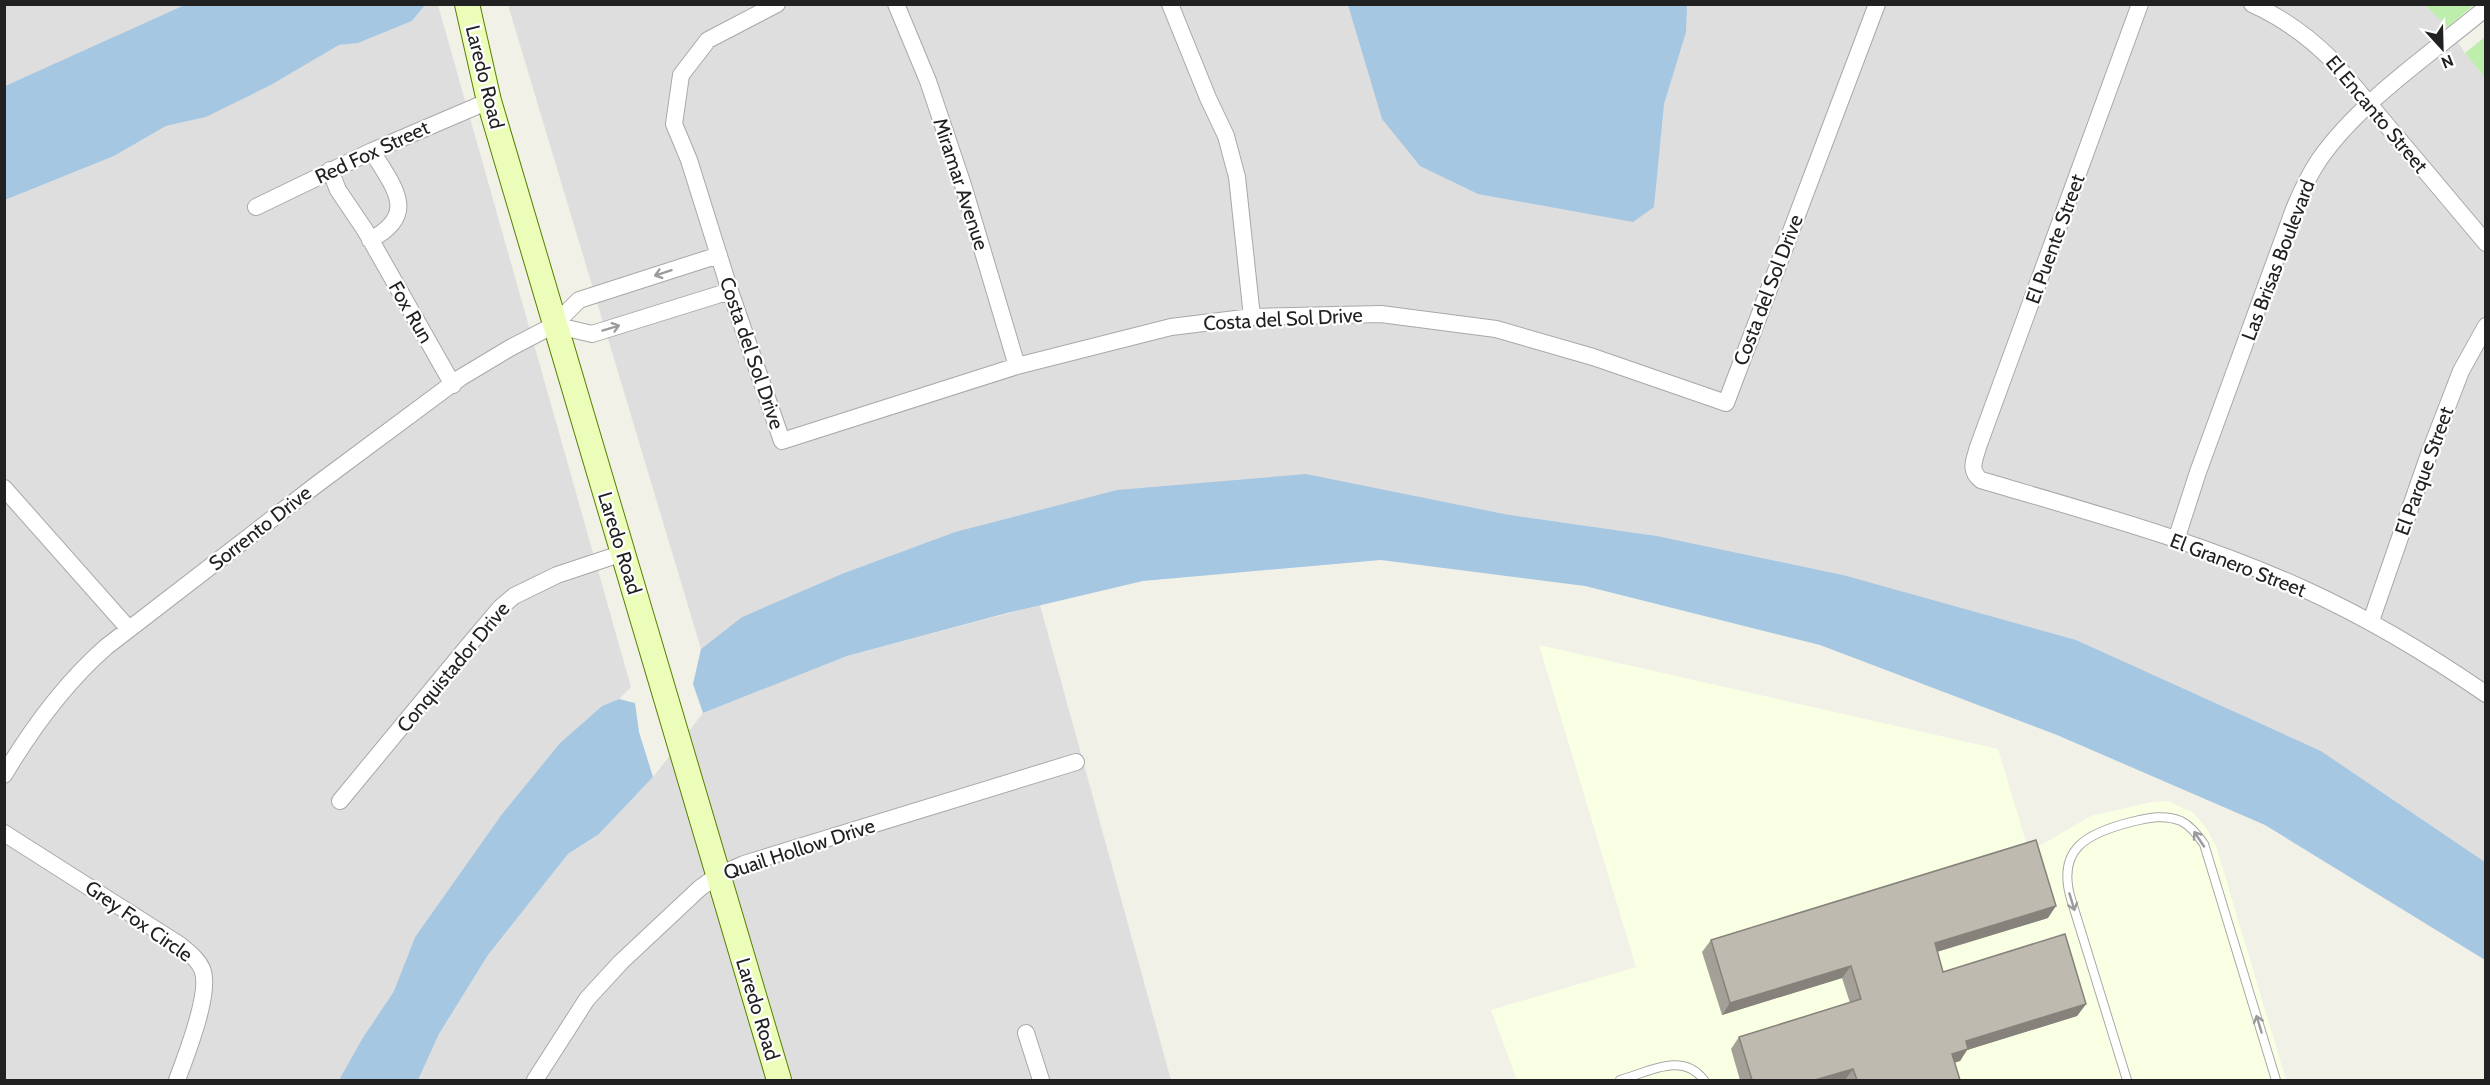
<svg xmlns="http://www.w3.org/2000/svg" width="2490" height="1085" font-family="Cabin,sans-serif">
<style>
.residential{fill:#dfdede}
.education{fill:#f9ffe3}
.grass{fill:#beeeab}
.water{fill:#a6c7e2}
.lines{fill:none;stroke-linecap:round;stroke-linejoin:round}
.lane-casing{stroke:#a8a8a8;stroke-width:10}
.street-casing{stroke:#a8a8a8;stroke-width:18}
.secondary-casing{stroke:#578000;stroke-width:26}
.lane{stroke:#fff;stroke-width:8}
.street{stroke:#fff;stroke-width:16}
.secondary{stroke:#ecfdba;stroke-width:24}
.wall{fill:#a4a097}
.shaded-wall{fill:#86827b}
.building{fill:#bfbab0;stroke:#86827b;stroke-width:1.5}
.oneway{stroke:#9b9b9b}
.labels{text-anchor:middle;stroke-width:4.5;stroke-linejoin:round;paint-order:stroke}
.street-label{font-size:20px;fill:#212121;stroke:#fff}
</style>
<rect width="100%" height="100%" fill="#f2f1e8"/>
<path class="residential" d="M 4,5 L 187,5 L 5,86 Z
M 425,5 L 438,5 L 631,687 L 619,699 L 602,706 L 560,743 L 502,814 L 415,937 L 394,991 L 362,1039 L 339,1080 L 5,1080 L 5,200 L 114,156 L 166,126 L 206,117 L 271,85 L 339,45 L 358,43 L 412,21 Z
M 508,5 L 2425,5 L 2448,27 L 2465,53 L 2485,78 L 2485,862 L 2321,751 L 1843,575 L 1657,536 L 1504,514 L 955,532 L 844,573 L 742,617 L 701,649 Z
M 1040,605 L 1171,1080 L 418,1080 L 439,1034 L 488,955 L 568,854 L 599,834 L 653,777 L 703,713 L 847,656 Z"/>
<path class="education" d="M 1539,645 L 1998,749 L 2029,852 L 2091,816 L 2152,802 L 2168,801 L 2192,812 L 2205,826 L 2216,846 L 2286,1080 L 1517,1080 L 1491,1010 L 1636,967 Z"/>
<path class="grass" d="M 2425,5 L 2474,5 L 2448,27 Z
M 2485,37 L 2485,78 L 2465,53 Z"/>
<path class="water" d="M 187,4 L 425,5 L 412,21 L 358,43 L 339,45 L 271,85 L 206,117 L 166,126 L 114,156 L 5,200 L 5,86 Z
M 1348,5 L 1687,5 L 1686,32 L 1664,104 L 1654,207 L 1633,222 L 1478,194 L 1420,166 L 1382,119 Z
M 1306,474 L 1504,514 L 1657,536 L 1843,575 L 2076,640 L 2321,751 L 2485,862 L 2485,960 L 2265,825 L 2057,735 L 1820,645 L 1585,586 L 1381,560 L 1143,581 L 1007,613 L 847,656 L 703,713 L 693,684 L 701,649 L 742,617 L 844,573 L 955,532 L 1117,490 Z
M 619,699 L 635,703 L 639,732 L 653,777 L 599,834 L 568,854 L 488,955 L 439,1034 L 418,1080 L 339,1080 L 362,1039 L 394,991 L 415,937 L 502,814 L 560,743 L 602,706 Z"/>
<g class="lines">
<defs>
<path id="lane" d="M 1620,1080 C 1649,1072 1682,1051 1704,1080
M 2127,1080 L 2071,899 C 2056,848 2088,833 2131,822 C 2148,818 2164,814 2181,821 C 2191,826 2197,835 2204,844 L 2276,1080"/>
<path id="street" d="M 777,4 L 708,40 L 681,75 L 674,124 L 689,160 L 730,291 L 782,441 L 1017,366 L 1171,327 L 1252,317 L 1381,314 L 1496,329 L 1593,357 L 1726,403 L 1877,4
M 896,4 L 928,81 L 963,185 L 1017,366
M 1170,4 L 1208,98 L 1226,136 L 1237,177 L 1252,317
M 2140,4 L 1978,447 C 1975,459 1968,470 1981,480 C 2089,512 2201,542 2304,589 C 2368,618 2428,654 2486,694
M 2252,4 C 2283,18 2308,36 2332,60 L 2486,243
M 330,170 L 338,190 L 365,230 L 453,385
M 256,207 L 372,151 L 489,101
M 370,240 C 420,214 393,187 372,151
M 554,325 L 592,334 L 730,291
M 4,488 L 129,629
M 2176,540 L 2198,472 L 2294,209 C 2301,192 2309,175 2319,160 C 2359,102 2432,53 2486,8
M 2371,621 L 2429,454 L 2461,371 L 2486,326
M 4,775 C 32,728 65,683 106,647 L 316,485 L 460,378 L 510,348 L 554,325 L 579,300 L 719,255
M 340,801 L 468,646 L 501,607 L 514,596 L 557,575 L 623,553
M 4,833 L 180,945 C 188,952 198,959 202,969 C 212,991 186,1056 177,1080
M 1026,1033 L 1041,1080
M 535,1080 L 587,999 L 621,962 L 700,888 L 717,876 L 744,864 L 1076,762"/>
<path id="secondary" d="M 467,4 L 489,101 L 779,1080"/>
</defs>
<use href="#lane" class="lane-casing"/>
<use href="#street" class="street-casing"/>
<use href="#secondary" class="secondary-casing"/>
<use href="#lane" class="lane"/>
<use href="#street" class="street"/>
<use href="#secondary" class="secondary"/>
</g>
<path class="wall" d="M 2048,918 L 1937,952 L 1943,972 L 2086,1004 L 2077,1016 L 1967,1050 L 1960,1061 L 1955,1062 L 1960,1080 L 1740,1080 L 1731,1049 L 1739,1037 L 1850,1003 L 1842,978 L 1722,1015 L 1702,952 L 1711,940 Z"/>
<path class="shaded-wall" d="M 2056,906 L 2048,918 L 1926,955 L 1935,943 Z
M 1851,966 L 1842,978 L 1722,1015 L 1730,1003 Z
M 2086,1004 L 2077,1016 L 1967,1050 L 1960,1061 L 1944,1066 L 1952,1054 L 1966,1041 Z
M 1853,1069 L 1845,1080 L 1815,1080 Z"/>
<path class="building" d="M 2036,840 L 2056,906 L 1935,943 L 1943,972 L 2065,934 L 2086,1004 L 1966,1041 L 1968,1049 L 1952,1054 L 1960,1080 L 1857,1080 L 1853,1069 L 1815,1080 L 1752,1080 L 1739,1037 L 1861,999 L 1851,966 L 1730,1003 L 1711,940 Z"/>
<defs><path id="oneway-shaft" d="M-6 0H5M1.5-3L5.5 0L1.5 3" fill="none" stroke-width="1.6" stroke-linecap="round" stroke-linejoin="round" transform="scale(1.5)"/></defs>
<g class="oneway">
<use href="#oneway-shaft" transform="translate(663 273) rotate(162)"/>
<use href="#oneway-shaft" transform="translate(611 328) rotate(-17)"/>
<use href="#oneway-shaft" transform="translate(2199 839) rotate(-124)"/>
<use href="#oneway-shaft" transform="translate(2072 902) rotate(73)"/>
<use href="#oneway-shaft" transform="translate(2259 1024) rotate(-107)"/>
</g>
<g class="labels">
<g class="street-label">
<text transform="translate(485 77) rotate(76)" y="7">Laredo Road</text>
<text transform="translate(2377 114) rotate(50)" y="7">El Encanto Street</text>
<text transform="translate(372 152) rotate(-25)" y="7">Red Fox Street</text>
<text transform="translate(961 184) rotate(72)" y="7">Miramar Avenue</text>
<text transform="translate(2055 239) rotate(-70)" y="7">El Puente Street</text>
<text transform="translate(2278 260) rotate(-69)" y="7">Las Brisas Boulevard</text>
<text transform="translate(1768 290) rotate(-69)" y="7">Costa del Sol Drive</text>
<text transform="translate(411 312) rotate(60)" y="7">Fox Run</text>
<text transform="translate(1283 319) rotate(-3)" y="7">Costa del Sol Drive</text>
<text transform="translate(752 353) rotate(71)" y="7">Costa del Sol Drive</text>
<text transform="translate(2424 471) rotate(-70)" y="7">El Parque Street</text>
<text transform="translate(260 528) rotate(-38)" y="7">Sorrento Drive</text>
<text transform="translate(620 543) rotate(73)" y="7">Laredo Road</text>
<text transform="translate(2238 565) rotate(21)" y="7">El Granero Street</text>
<text transform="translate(453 667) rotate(-50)" y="7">Conquistador Drive</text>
<text transform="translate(799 849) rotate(-18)" y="7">Quail Hollow Drive</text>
<text transform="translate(139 921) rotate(35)" y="7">Grey Fox Circle</text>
<text transform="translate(758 1009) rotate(73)" y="7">Laredo Road</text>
</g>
</g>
<rect width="2490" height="1085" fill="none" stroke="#212121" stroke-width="12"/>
<g transform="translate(2442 48) rotate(158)" stroke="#ffffff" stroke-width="4.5" paint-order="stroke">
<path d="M0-4.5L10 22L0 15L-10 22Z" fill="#212121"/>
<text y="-9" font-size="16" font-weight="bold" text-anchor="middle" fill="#212121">N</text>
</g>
</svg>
